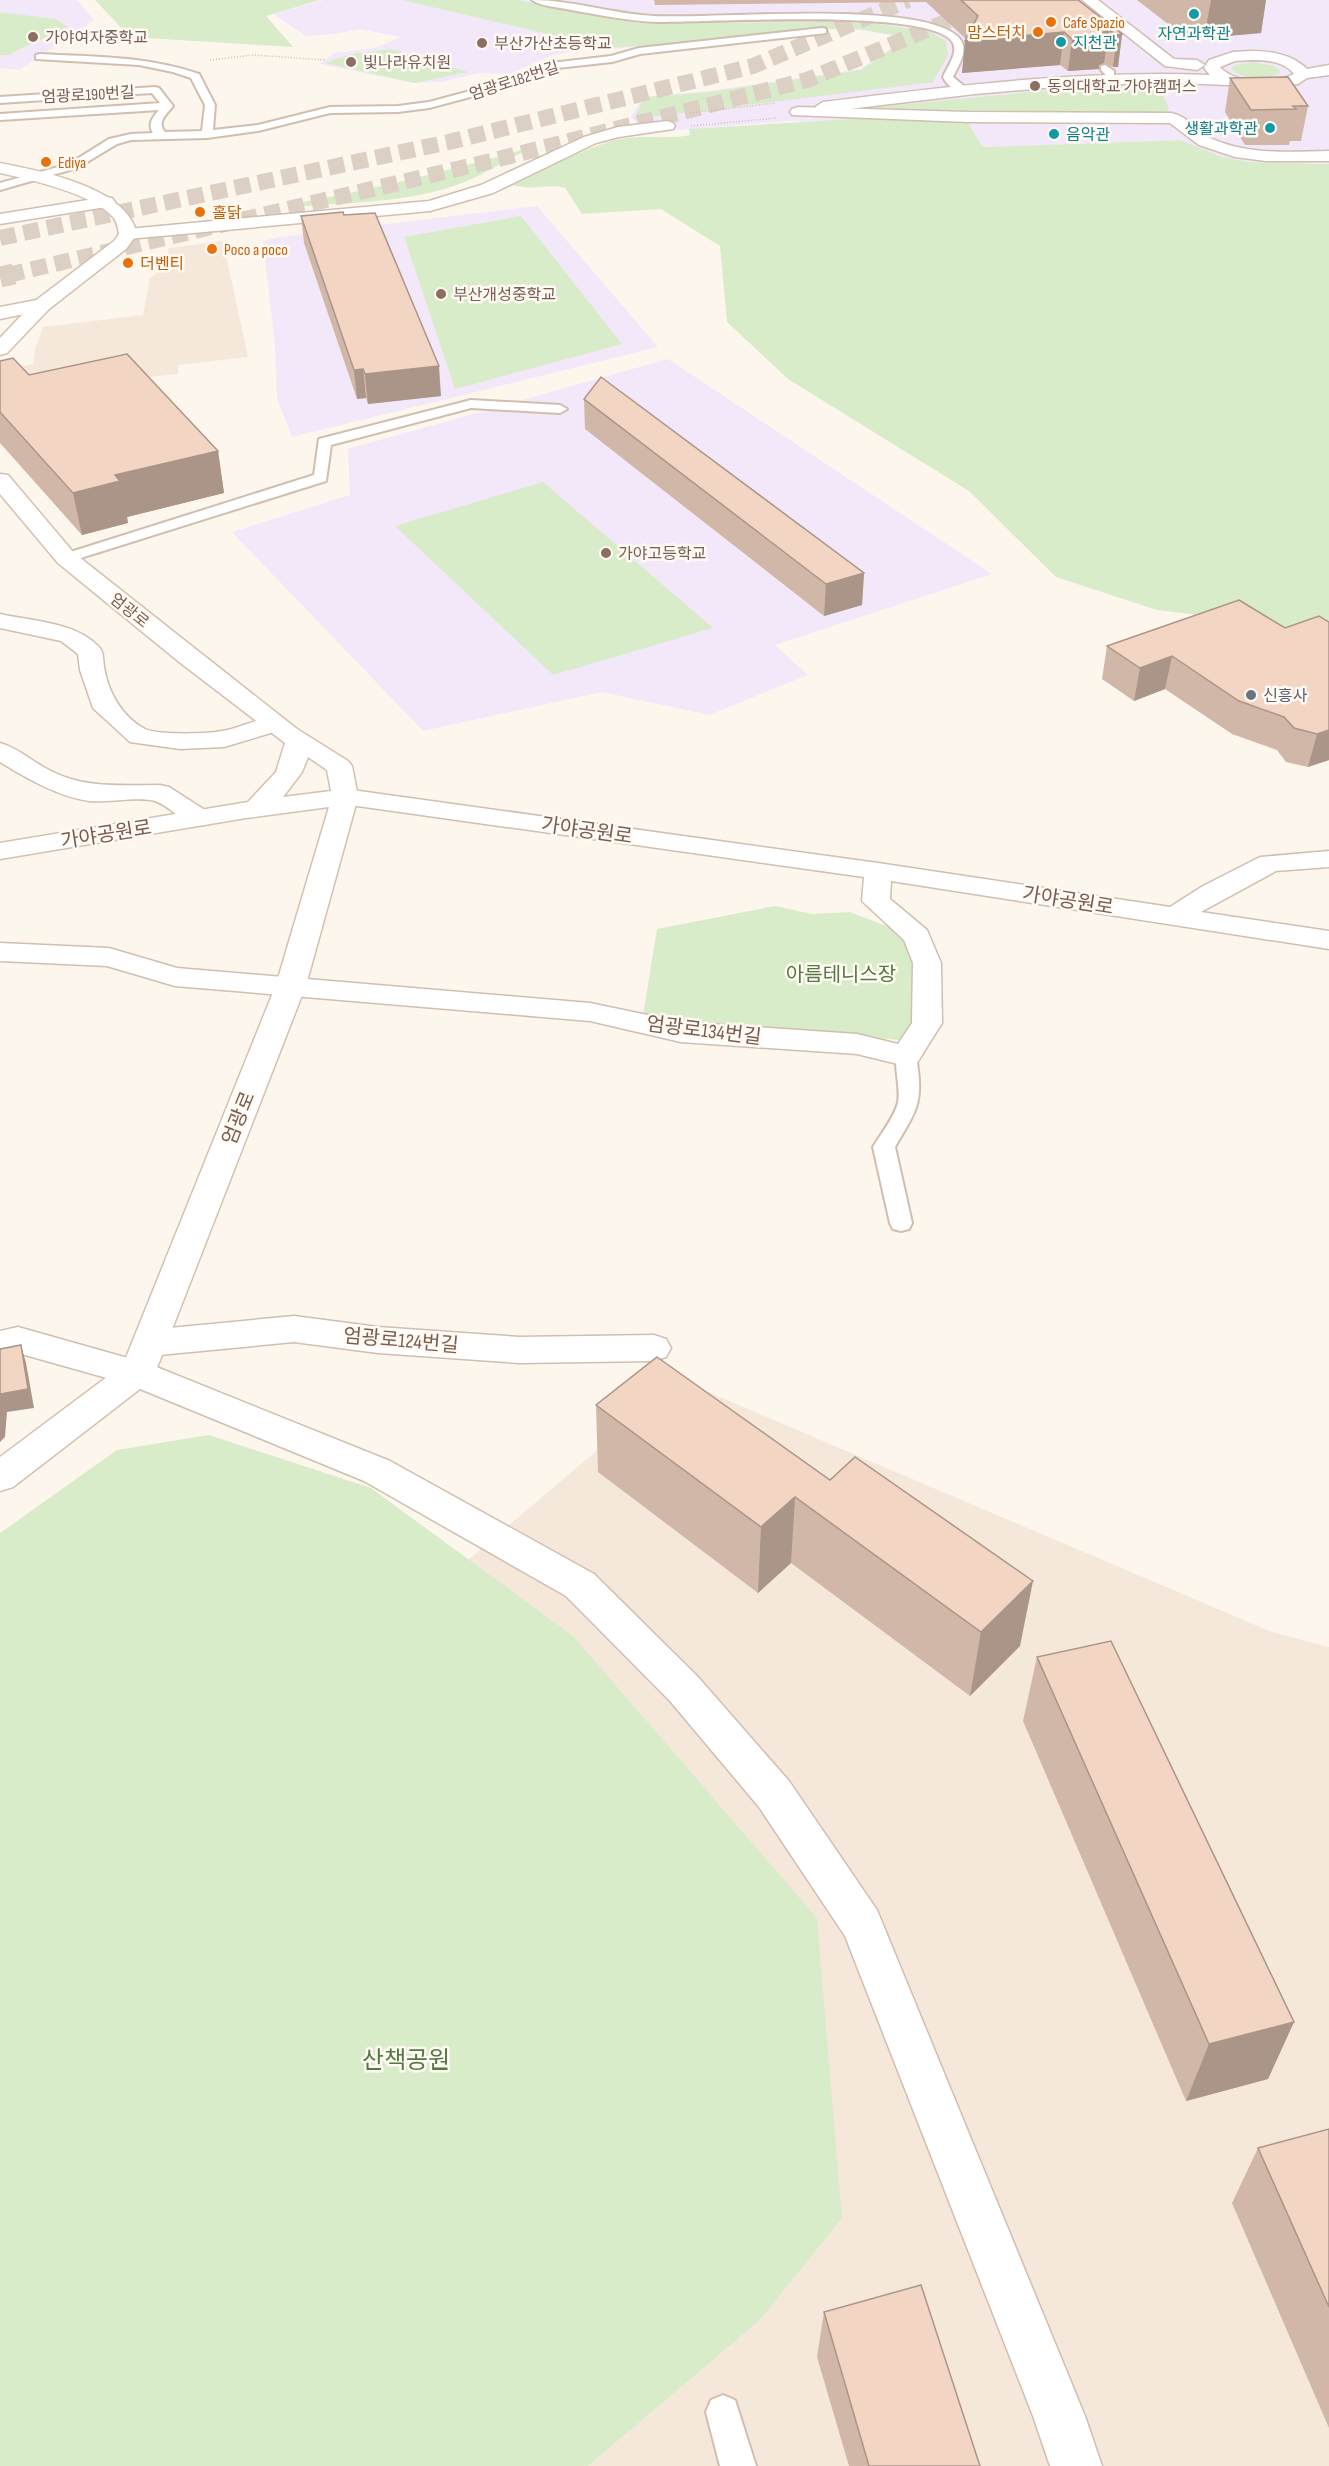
<svg xmlns="http://www.w3.org/2000/svg" width="1329" height="2466" font-family="'Sofia Sans Condensed','Noto Sans KR',sans-serif">
<style>
.residential{fill:#f5e8da}
.education{fill:#f3e8fa}
.green{fill:#d8ecc9}
.lines{fill:none;stroke-linecap:round;stroke-linejoin:round}
.trunk-tunnel-far1{stroke:#dcd0c4;stroke-width:16;stroke-dasharray:16 8;stroke-linecap:butt}
.trunk-tunnel{stroke:#dcd0c4;stroke-width:21;stroke-dasharray:21 10;stroke-linecap:butt}
.service-casing{stroke:#d1beb0;stroke-width:4}
.minor-casing{stroke:#d1beb0;stroke-width:3}
.tertiary-casing{stroke:#d1beb0;stroke-width:3}
.secondary-casing{stroke:#d6c0b0;stroke-width:3}
.path{stroke:#d9b8a5;stroke-width:1.5;stroke-dasharray:1 2;stroke-linecap:butt}
.service{fill:#fff;fill-rule:evenodd}
.minor{fill:#fff;fill-rule:evenodd}
.tertiary{fill:#fff;fill-rule:evenodd}
.secondary{fill:#fff;fill-rule:evenodd}
.wall{fill:#d1b7a8}
.shaded-wall{fill:#aa9588}
.building{fill:#f3d5c3;stroke:#aa9588;stroke-width:1.5}
.culture-dot{fill:#0f9aa8;stroke:#fffaf3;stroke-width:2}
.food-dot{fill:#e8710a;stroke:#fffaf3;stroke-width:2}
.education-dot{fill:#8d6e63;stroke:#fffaf3;stroke-width:2}
.worship-dot{fill:#6b7280;stroke:#fffaf3;stroke-width:2}
.labels{text-anchor:middle;stroke-width:5;stroke-linejoin:round;paint-order:stroke}
.far-food-label{font-size:16px;fill:#c56008;stroke:#fffaf3;text-anchor:start}
.far-culture-label{font-size:16px;fill:#0d838f;stroke:#fffaf3;text-anchor:start}
.far-education-label{font-size:16px;fill:#785e54;stroke:#fffaf3;text-anchor:start}
.far-street-label{font-size:16px;fill:#7a5c4d;stroke:#fffaf3}
.far-worship-label{font-size:16px;fill:#5b616d;stroke:#fffaf3;text-anchor:start}
.street-label{font-size:20px;fill:#7a5c4d;stroke:#fffaf3}
.park-label{font-size:20px;fill:#537a41;stroke:#fffaf3}
.near-park-label{font-size:24px;fill:#537a41;stroke:#fffaf3}
</style>
<rect width="100%" height="100%" fill="#fdf6ec"/>
<path class="residential" d="M 223,241 L 248,357 L 178,365 L 178,374 L 81,384 L 1,387 L 0,370 L 33,364 L 35,350 L 43,327 L 143,315 L 150,278 L 166,266 L 169,248 Z
M 680,1380 L 1272,1632 L 1329,1647 L 1329,2466 L 588,2466 L 759,2321 L 469,1559 Z"/>
<path class="education" d="M 0,0 L 77,0 L 94,20 L 20,70 L 0,68 Z
M 324,0 L 1329,0 L 1329,164 L 1249,162 L 1222,157 L 1180,140 L 986,147 L 982,146 L 967,121 L 869,118 L 819,122 L 789,121 L 646,133 L 631,117 L 643,97 L 708,91 L 860,69 L 896,45 L 896,36 L 859,30 L 822,29 L 707,42 L 608,49 L 564,39 L 596,48 L 552,55 L 510,74 L 480,73 L 441,82 L 413,83 L 320,64 L 334,53 L 375,48 L 401,37 L 360,29 L 335,34 L 306,36 L 273,14 Z
M 537,206 L 658,347 L 292,437 L 277,398 L 275,346 L 263,241 L 279,237 Z
M 668,359 L 992,574 L 775,645 L 808,675 L 709,715 L 602,692 L 423,731 L 232,532 L 350,495 L 348,449 Z"/>
<path class="green" d="M 95,0 L 320,0 L 266,16 L 293,47 L 130,37 Z
M 402,0 L 517,0 L 638,23 L 865,22 L 931,32 L 946,41 L 948,55 L 933,82 L 634,119 L 644,97 L 709,92 L 861,70 L 898,45 L 897,36 L 860,29 L 823,29 L 707,41 L 608,48 Z
M 0,12 L 56,19 L 68,27 L 8,55 L 0,55 Z
M 391,49 L 468,72 L 415,83 L 325,63 L 351,54 Z
M 1253,62 L 1274,66 L 1280,71 L 1279,73 C 1266,81 1242,80 1231,69 L 1234,65 Z
M 1147,86 L 1159,88 L 1169,108 L 1167,112 L 871,111 L 867,108 L 1040,91 Z
M 869,118 L 967,121 L 982,146 L 986,147 L 1180,140 L 1222,157 L 1249,162 L 1329,164 L 1329,648 L 1241,620 L 1157,610 L 1056,577 L 969,491 L 788,379 L 727,322 L 720,246 L 661,209 L 582,214 L 565,188 C 547,183 533,191 513,185 C 544,171 583,148 616,140 C 640,134 665,140 690,135 L 689,129 Z
M 532,147 C 509,159 486,173 462,183 C 413,202 357,202 306,206 L 297,206 L 297,203 C 376,189 455,169 532,147 Z
M 521,216 L 622,344 L 455,389 L 404,237 Z
M 543,482 L 713,628 L 553,675 L 395,526 Z
M 775,906 L 812,914 L 850,912 L 894,929 L 909,942 L 917,962 L 914,1018 L 900,1040 L 830,1034 L 817,1030 L 694,1025 L 643,1015 L 657,929 Z
M 209,1435 L 371,1488 L 573,1636 L 817,1918 L 842,2218 L 759,2321 L 588,2466 L 0,2466 L 0,1533 L 117,1450 Z"/>
<g class="lines">
<path class="trunk-tunnel-far1" d="M 0,238 L 449,142 L 753,66 L 908,0
M 8,275 L 491,161 L 807,80 L 998,0"/>
<path class="trunk-tunnel" d="M 0,277 L 14,274"/>
<defs>
<path id="service" d="M 532,0 C 573,0 613,14 654,16 C 716,19 915,0 957,36 C 971,48 959,64 953,77 L 970,91 L 969,93 C 959,95 947,86 943,77 C 947,67 958,54 953,43 C 934,7 702,23 657,22 C 628,21 600,15 571,10 C 560,7 541,7 532,0 Z
M 822,28 L 826,29 L 826,33 L 640,54 L 612,62 L 557,68 L 493,91 L 429,108 L 398,112 L 330,113 L 258,131 L 207,138 L 131,140 L 117,144 L 77,168 L 0,190 L 0,183 L 69,164 L 109,139 L 131,134 L 153,133 C 147,124 153,117 159,110 L 0,120 L 0,114 L 160,103 L 152,93 L 0,103 L 0,97 L 155,87 L 159,88 L 173,106 C 167,114 156,122 165,132 L 202,131 L 205,105 L 191,78 L 173,72 L 139,65 L 36,59 L 36,55 L 40,54 C 94,57 147,56 199,74 L 215,105 L 213,130 L 258,125 L 330,107 L 398,106 L 429,102 L 485,87 L 551,63 L 611,56 L 639,48 Z
M 1105,65 L 1114,71 L 1114,75 L 1106,75 L 1101,70 L 1101,66 Z
M 471,400 L 560,405 L 567,409 L 560,413 L 471,408 L 331,445 L 326,481 L 71,561 L 61,561 L 58,558 L 61,555 L 314,475 L 319,439 Z
M 906,1049 L 913,1051 C 917,1057 917,1063 918,1070 C 923,1107 912,1117 895,1147 L 912,1223 L 909,1229 L 901,1231 L 893,1229 L 890,1223 L 873,1147 C 881,1134 892,1120 897,1106 C 903,1090 891,1063 899,1051 Z
M 723,2395 L 735,2400 L 756,2466 L 720,2466 L 706,2412 L 711,2400 Z"/>
<path id="minor" d="M 1082,0 L 1098,0 L 1174,59 L 1197,60 L 1205,65 L 1197,70 L 1165,66 Z
M 798,107 L 968,112 L 1172,113 C 1188,117 1196,131 1210,138 C 1247,155 1290,152 1329,151 L 1329,161 L 1266,161 L 1235,157 L 1199,145 L 1170,123 L 968,122 L 792,115 L 790,112 L 792,109 Z
M 0,614 C 31,621 75,622 98,646 C 104,651 103,660 104,667 C 108,692 122,717 145,729 C 157,735 208,734 222,731 C 243,728 263,714 284,719 L 288,724 L 284,729 L 224,747 L 180,749 L 130,742 L 93,708 L 80,670 L 78,654 L 61,641 L 0,628 Z
M 0,743 C 18,748 33,762 49,770 C 84,789 122,785 160,785 L 169,787 L 208,812 L 212,818 L 208,824 C 185,830 175,808 155,801 C 140,796 107,803 89,801 C 59,797 26,778 0,762 Z
M 345,789 L 878,863 L 1170,907 L 1203,886 L 1260,857 L 1329,851 L 1329,867 L 1276,871 L 1201,912 L 1329,931 L 1329,949 L 891,881 L 890,899 L 927,930 L 941,963 L 942,1023 L 917,1063 L 906,1066 L 857,1054 L 681,1042 L 590,1021 L 175,986 L 107,966 L 0,961 L 0,943 L 109,948 L 177,968 L 590,1003 L 681,1022 L 857,1034 L 898,1044 L 912,1023 L 913,963 L 904,940 L 862,901 L 864,877 L 336,803 L 332,797 L 336,791 Z
M 294,1316 L 378,1327 L 519,1337 L 654,1335 L 666,1339 L 671,1348 L 666,1357 L 654,1361 L 519,1363 L 378,1353 L 294,1342 L 149,1356 L 137,1352 L 132,1343 L 137,1334 L 149,1330 Z
M 18,1327 L 149,1364 L 390,1461 L 594,1574 L 698,1677 L 789,1781 L 877,1910 L 1085,2416 L 1102,2466 L 1050,2466 L 1033,2416 L 845,1936 L 759,1807 L 670,1701 L 566,1596 L 364,1481 L 128,1384 L 18,1353 L 0,1357 L 0,1331 Z"/>
<path id="tertiary" d="M 1251,51 C 1271,51 1292,54 1307,69 L 1329,65 L 1329,75 L 1307,78 L 1298,84 L 1268,89 L 1228,85 L 1179,83 L 1077,85 L 975,94 L 823,112 L 815,107 L 823,102 C 951,86 1080,70 1210,75 L 1204,68 L 1209,60 L 1233,52 ZM 1251,60 C 1266,60 1284,61 1294,74 C 1273,84 1237,85 1220,67 L 1235,61 Z
M 667,121 L 673,123 L 675,126 L 673,129 L 619,137 L 596,143 L 493,193 L 430,211 L 128,239 L 122,238 L 119,234 L 122,230 L 128,229 L 429,201 L 481,185 L 584,137 L 618,127 Z
M 106,197 L 112,198 L 115,202 L 112,206 L 0,224 L 0,214 Z
M 42,299 L 49,301 L 51,305 L 49,309 L 0,319 L 0,307 Z"/>
<path id="secondary" d="M 0,163 C 41,171 127,187 137,234 L 126,249 L 49,309 L 7,353 L 0,355 L 0,338 L 35,301 L 114,241 L 119,234 C 118,227 117,222 113,217 C 93,194 29,179 0,173 Z
M 0,474 L 8,475 L 74,553 L 297,729 L 348,761 L 352,766 L 358,797 L 306,985 L 155,1373 L 149,1382 L 13,1487 L 0,1491 L 0,1457 L 123,1365 L 276,985 L 329,807 L 246,818 L 0,859 L 0,843 L 248,802 L 276,772 L 285,743 L 178,661 L 58,563 L 0,494 ZM 308,757 L 327,770 L 331,791 L 283,797 L 302,772 Z"/>
</defs>
<use href="#service" class="service-casing"/>
<use href="#minor" class="minor-casing"/>
<use href="#tertiary" class="tertiary-casing"/>
<use href="#secondary" class="secondary-casing"/>
<path class="path" d="M 210,60 L 253,55 L 326,60
M 690,113 L 775,103
M 691,126 L 776,118"/>
<use href="#service" class="service"/>
<use href="#minor" class="minor"/>
<use href="#tertiary" class="tertiary"/>
<use href="#secondary" class="secondary"/>
</g>
<path class="wall" d="M 654,0 L 1078,0 L 1122,34 L 1118,67 L 1113,67 L 1104,63 L 1099,65 L 1099,69 L 1068,71 L 1060,65 L 962,73 L 966,39 L 926,2 L 655,5 Z
M 1137,0 L 1266,0 L 1261,33 L 1204,38 L 1181,34 Z
M 1230,78 L 1308,106 L 1301,141 L 1290,141 L 1289,145 L 1245,145 L 1225,112 Z
M 344,215 L 441,396 L 368,404 L 366,398 L 357,399 L 304,243 L 301,216 Z
M 0,361 L 29,375 L 218,451 L 224,493 L 127,517 L 128,523 L 82,535 L 0,443 Z
M 584,399 L 864,573 L 862,605 L 824,616 L 585,429 Z
M 1329,622 L 1329,760 L 1308,767 L 1286,762 L 1277,750 L 1232,734 L 1165,689 L 1134,701 L 1102,679 L 1107,646 L 1285,628 Z
M 657,1357 L 1020,1646 L 970,1696 L 791,1563 L 758,1593 L 598,1472 L 596,1405 Z
M 1037,1657 L 1294,2022 L 1268,2079 L 1186,2101 L 1023,1721 Z
M 1329,2129 L 1329,2428 L 1232,2203 L 1258,2148 Z
M 824,2312 L 980,2466 L 849,2466 L 817,2357 Z"/>
<path class="shaded-wall" d="M 1211,0 L 1266,0 L 1261,33 L 1204,38 Z
M 1109,30 L 1104,63 L 1099,65 L 1099,69 L 1068,71 L 1072,39 Z
M 1064,32 L 1060,65 L 962,73 L 965,41 Z
M 1122,34 L 1118,67 L 1113,67 L 1117,35 Z
M 439,366 L 441,396 L 368,404 L 365,374 Z
M 363,369 L 366,398 L 357,399 L 354,370 Z
M 218,451 L 224,493 L 127,517 L 128,523 L 82,535 L 73,493 L 115,475 Z
M 864,573 L 862,605 L 824,616 L 826,584 Z
M 1172,656 L 1165,689 L 1134,701 L 1140,668 Z
M 1329,730 L 1329,760 L 1308,767 L 1317,734 Z
M 21,1345 L 26,1363 L 34,1408 L 7,1412 L 5,1437 L 0,1442 L 0,1406 L 1,1394 Z
M 795,1497 L 791,1563 L 758,1593 L 761,1527 Z
M 1033,1581 L 1020,1646 L 970,1696 L 981,1632 Z
M 1294,2022 L 1268,2079 L 1186,2101 L 1209,2044 Z"/>
<path class="building" d="M 961,0 L 1078,0 L 1122,34 L 1117,35 L 1109,30 L 1103,32 L 1103,36 L 1072,39 L 1064,32 L 965,41 L 978,16 Z
M 1288,77 L 1308,106 L 1293,106 L 1296,109 L 1251,110 L 1230,78 Z
M 343,212 L 344,215 L 375,213 L 439,366 L 365,374 L 363,369 L 354,370 L 301,216 Z
M 127,354 L 218,451 L 115,475 L 120,481 L 73,493 L 0,412 L 0,361 L 13,358 L 29,375 Z
M 601,377 L 864,573 L 826,584 L 584,399 Z
M 1239,600 L 1285,628 L 1319,616 L 1329,622 L 1329,730 L 1317,734 L 1294,728 L 1284,717 L 1239,701 L 1172,656 L 1140,668 L 1107,646 Z
M 21,1345 L 28,1389 L 1,1394 L 0,1406 L 0,1349 Z
M 657,1357 L 830,1480 L 855,1457 L 1033,1581 L 981,1632 L 795,1497 L 761,1527 L 596,1405 Z
M 1111,1641 L 1294,2022 L 1209,2044 L 1037,1657 Z
M 1329,2129 L 1329,2307 L 1258,2148 Z
M 921,2285 L 980,2466 L 869,2466 L 824,2312 Z"/>
<g class="culture-dot">
<circle cx="1194" cy="14" r="6"/>
<circle cx="1061" cy="42" r="6"/>
<circle cx="1270" cy="128" r="6"/>
<circle cx="1054" cy="134" r="6"/>
</g>
<g class="food-dot">
<circle cx="1051" cy="22" r="6"/>
<circle cx="1038" cy="32" r="6"/>
<circle cx="46" cy="162" r="6"/>
<circle cx="200" cy="212" r="6"/>
<circle cx="212" cy="249" r="6"/>
<circle cx="128" cy="263" r="6"/>
</g>
<g class="education-dot">
<circle cx="33" cy="37" r="6"/>
<circle cx="482" cy="43" r="6"/>
<circle cx="351" cy="62" r="6"/>
<circle cx="1035" cy="86" r="6"/>
<circle cx="441" cy="294" r="6"/>
<circle cx="606" cy="553" r="6"/>
</g>
<circle class="worship-dot" cx="1251" cy="695" r="6"/>
<g class="labels">
<g class="far-food-label">
<text x="1063" y="28">Cafe Spazio</text>
<text x="1026" y="38" text-anchor="end">맘스터치</text>
<text x="58" y="168">Ediya</text>
<text x="212" y="218">홀닭</text>
<text x="224" y="255">Poco a poco</text>
<text x="140" y="269">더벤티</text>
</g>
<g class="far-culture-label">
<text x="1194" y="39" text-anchor="middle">자연과학관</text>
<text x="1073" y="48">지천관</text>
<text x="1258" y="134" text-anchor="end">생활과학관</text>
<text x="1066" y="140">음악관</text>
</g>
<g class="far-education-label">
<text x="45" y="43">가야여자중학교</text>
<text x="494" y="49">부산가산초등학교</text>
<text x="363" y="68">빛나라유치원</text>
<text x="1047" y="92">동의대학교 가야캠퍼스</text>
<text x="453" y="300">부산개성중학교</text>
<text x="618" y="559">가야고등학교</text>
</g>
<g class="far-street-label">
<text transform="translate(514 80) rotate(-18)" y="6">엄광로182번길</text>
<text transform="translate(88 94) rotate(-3)" y="6">엄광로190번길</text>
<text transform="translate(130 610) rotate(39)" y="6">엄광로</text>
</g>
<g class="far-worship-label">
<text x="1263" y="701">신흥사</text>
</g>
<g class="street-label">
<text transform="translate(587 830) rotate(8)" y="7">가야공원로</text>
<text transform="translate(106 834) rotate(-9)" y="7">가야공원로</text>
<text transform="translate(1068 900) rotate(9)" y="7">가야공원로</text>
<text transform="translate(704 1030) rotate(7)" y="7">엄광로134번길</text>
<text transform="translate(238 1118) rotate(-68)" y="7">엄광로</text>
<text transform="translate(401 1340) rotate(5)" y="7">엄광로124번길</text>
</g>
<g class="park-label">
<text x="841" y="981">아름테니스장</text>
</g>
<g class="near-park-label">
<text x="406" y="2068">산책공원</text>
</g>
</g>
</svg>
